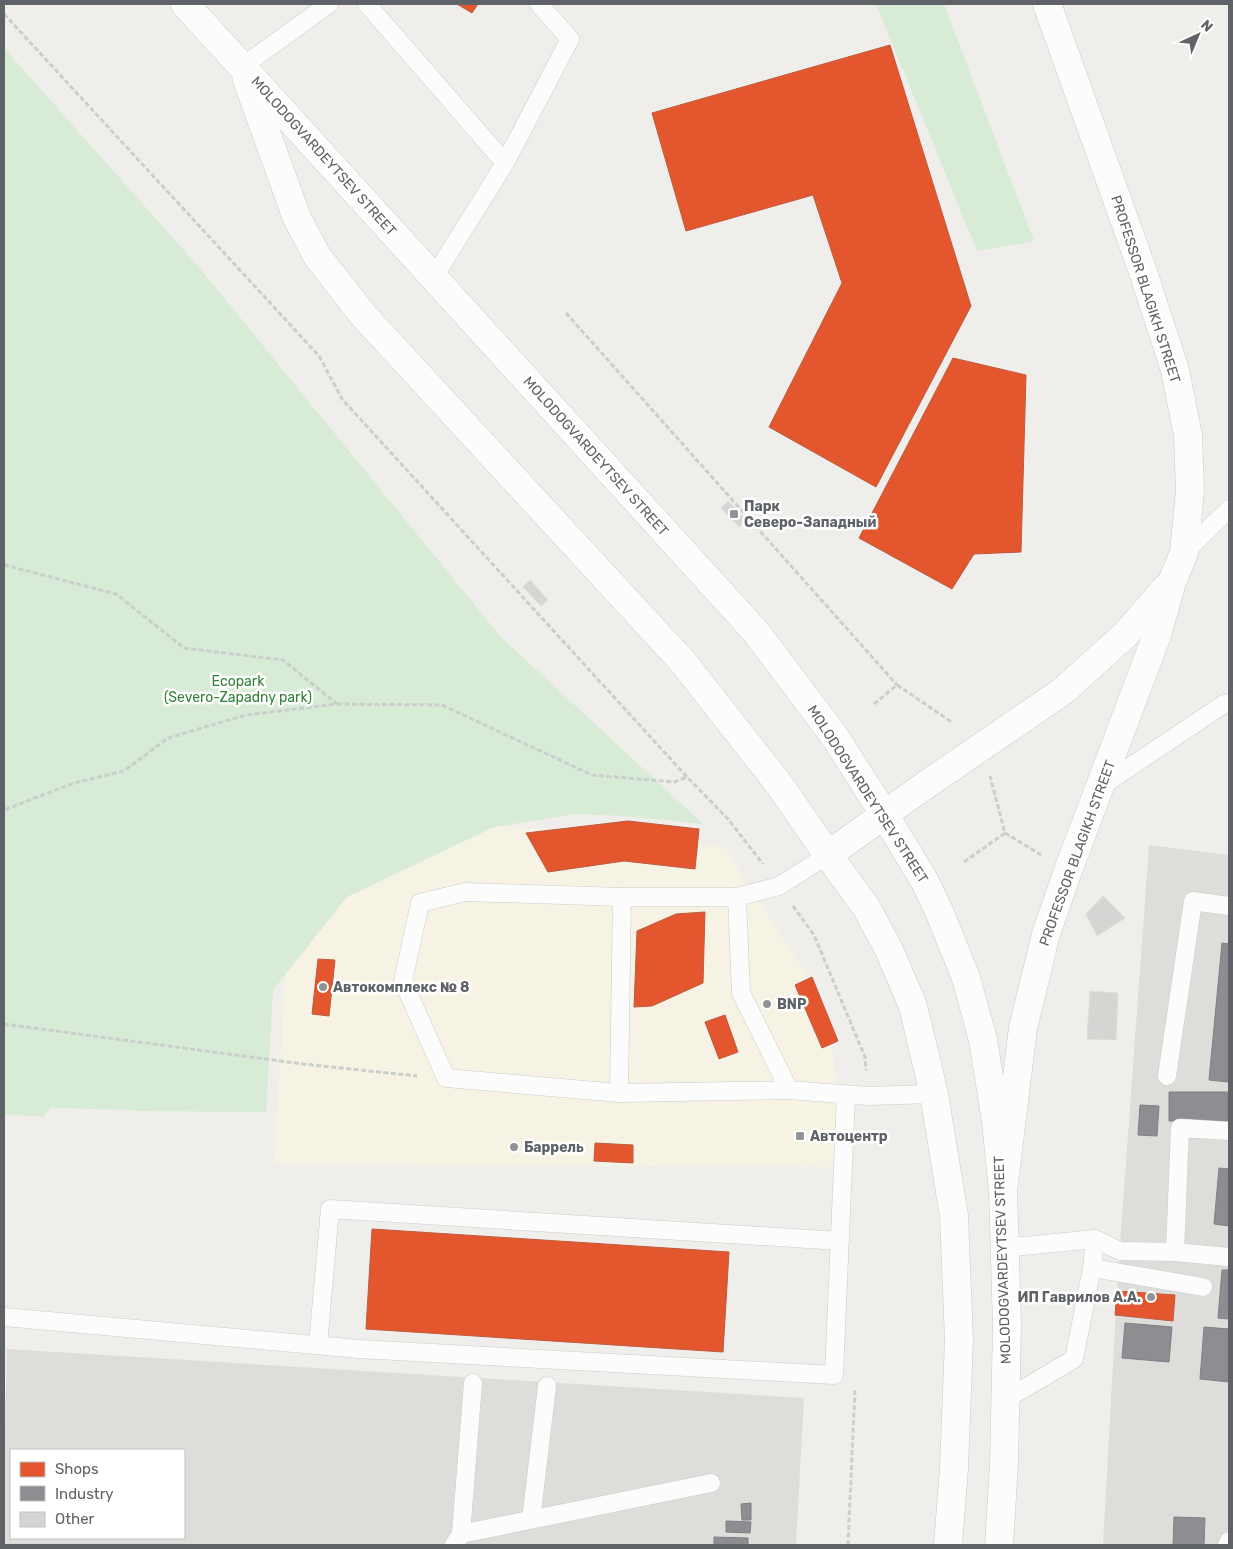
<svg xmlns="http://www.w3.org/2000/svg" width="1233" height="1549" font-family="Rubik,sans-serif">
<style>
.commercial{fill:#f7f3e4}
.industrial{fill:#dfddda;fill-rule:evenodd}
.green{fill:#d8ebd6}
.shops{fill:#e4572e;stroke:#bc5b3f}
.industry{fill:#8d8d92;stroke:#7f8085}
.building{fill:#d6d5d3;stroke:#deddd9}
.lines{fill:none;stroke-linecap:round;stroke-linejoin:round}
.service-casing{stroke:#cbcccc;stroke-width:19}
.tertiary-casing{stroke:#cbcccc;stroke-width:29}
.secondary-casing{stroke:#cacacb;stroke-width:29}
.path{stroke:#cacfcc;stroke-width:3;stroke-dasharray:5 2.5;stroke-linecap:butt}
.service{stroke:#fdfcfc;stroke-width:18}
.tertiary{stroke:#fdfcfc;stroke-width:28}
.secondary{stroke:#fdfcfc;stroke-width:28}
.poi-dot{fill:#919496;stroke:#fff;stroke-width:2}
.labels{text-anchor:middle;stroke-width:5;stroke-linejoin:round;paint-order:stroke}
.street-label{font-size:14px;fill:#5f6368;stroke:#fff}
.poi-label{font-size:14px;font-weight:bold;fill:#5f6368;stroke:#fff;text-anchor:start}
.park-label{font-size:14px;fill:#348238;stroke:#fff}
</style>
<rect width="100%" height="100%" fill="#efeeea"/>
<path class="commercial" d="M 296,807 L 724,847 L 826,1006 L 848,1167 L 274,1164 Z"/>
<path class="industrial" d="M 1149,845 L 1229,855 L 1229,1545 L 1103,1545 L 1118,1273 Z
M 7,1349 L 804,1398 L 796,1545 L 4,1545 L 4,1470 ZM 11,1450 L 184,1450 L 184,1538 L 11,1538 Z"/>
<path class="green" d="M 876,4 L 944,4 L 1034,241 L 977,251 Z
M 4,48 L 198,266 L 500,636 L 703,824 L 624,816 L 575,814 L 494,827 L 347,897 L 273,990 L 266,1112 L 137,1111 L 134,1110 L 51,1108 L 43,1117 L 4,1114 Z"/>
<path class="shops" d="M 457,4 L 478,4 L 472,13 Z
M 890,45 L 971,306 L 876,487 L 769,427 L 842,283 L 813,195 L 686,231 L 652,113 Z
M 953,358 L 1026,375 L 1021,552 L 974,554 L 952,589 L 859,538 Z
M 628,821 L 699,829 L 695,869 L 624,861 L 548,872 L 526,833 Z
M 705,912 L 703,983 L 652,1006 L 634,1007 L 637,931 L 676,914 Z
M 318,959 L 335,960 L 329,1016 L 312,1014 Z
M 812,977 L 838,1041 L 822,1048 L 795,985 Z
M 725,1015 L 738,1052 L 719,1059 L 705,1022 Z
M 595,1143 L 633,1145 L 633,1163 L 594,1161 Z
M 372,1229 L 729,1252 L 723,1352 L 366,1329 Z
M 1117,1291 L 1175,1295 L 1173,1321 L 1115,1315 Z"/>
<path class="industry" d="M 1222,943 L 1229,944 L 1229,1082 L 1209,1080 Z
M 1169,1092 L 1228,1092 L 1228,1122 L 1169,1121 Z
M 1140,1105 L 1159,1106 L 1157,1136 L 1138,1135 Z
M 1219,1168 L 1229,1169 L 1229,1226 L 1214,1224 Z
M 1222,1270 L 1229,1270 L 1229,1319 L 1218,1318 Z
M 1125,1323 L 1172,1327 L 1169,1362 L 1122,1358 Z
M 1204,1327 L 1229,1329 L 1229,1382 L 1200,1379 Z
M 751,1503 L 751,1520 L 742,1520 L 741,1504 Z
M 1174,1517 L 1205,1518 L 1204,1545 L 1173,1545 Z
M 726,1521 L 751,1522 L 750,1533 L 726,1532 Z
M 714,1537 L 748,1538 L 748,1545 L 714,1545 Z"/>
<path class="building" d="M 728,501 L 746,520 L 739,527 L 721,508 Z
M 530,580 L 548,600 L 541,606 L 523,587 Z
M 1103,896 L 1125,918 L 1097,936 L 1086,914 Z
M 1090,991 L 1118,993 L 1116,1040 L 1087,1039 Z"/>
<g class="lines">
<defs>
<path id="service" d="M 367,4 L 505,163
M 243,66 L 329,4
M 434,277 L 505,163 L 570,39 L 539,4
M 1184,553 L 1229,509
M 1100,787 L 1224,704 L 1229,703
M 828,855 L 779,886 L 737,897 L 622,897 L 465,892 L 420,903 L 403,981 L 446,1078 L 619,1093 L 789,1090 L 868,1096 L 934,1094
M 737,897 L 741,993 L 789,1090
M 1167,1076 L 1193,901 L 1229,906
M 619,1093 L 622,897
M 1095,1239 L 1092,1268 L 1203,1287
M 1004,1248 L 1095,1239 L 1120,1251 L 1175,1252 L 1180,1128 L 1229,1131
M 1175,1252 L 1229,1257
M 4,1317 L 359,1349 L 834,1375 L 846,1095
M 318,1345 L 330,1209 L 840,1241
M 1006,1399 L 1074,1359 L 1092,1268
M 531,1520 L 547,1386
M 461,1534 L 711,1483
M 454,1545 L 461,1534 L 473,1383
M 1227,1545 L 1229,1541"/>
<path id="tertiary" d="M 185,4 L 756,632 L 835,737 L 884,814
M 247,80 L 297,218 L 317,256 L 364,316 L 683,662 L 778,783 L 828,855"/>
<path id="secondary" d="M 884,814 L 924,880 L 939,911 L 966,978 L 983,1040 L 996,1121 L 1003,1191 L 1007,1326 L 1004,1464 L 999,1545
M 1003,1191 L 1023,1028 L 1046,934 L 1069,868 L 1157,635 L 1172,582 L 1184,553 L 1190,491 L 1188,435 L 1175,370 L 1142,269 L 1047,4
M 948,1545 L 954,1468 L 959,1340 L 954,1216 L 934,1094 L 913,1006 L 889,950 L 866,907 L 828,855 L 917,791 L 1063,691 L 1125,635 L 1166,588"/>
</defs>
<use href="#service" class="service-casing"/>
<use href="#tertiary" class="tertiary-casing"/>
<use href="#secondary" class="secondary-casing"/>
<path class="path" d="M 4,14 L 319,356 L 342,399 L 687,777 L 728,819 L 763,864
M 566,313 L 897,685
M 4,565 L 116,594 L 184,648 L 283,660 L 337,704 L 246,715 L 168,738 L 124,771 L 74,783 L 4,810
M 337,704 L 442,705 L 592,775 L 674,782 L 687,777
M 874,704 L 897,685 L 953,723
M 1005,833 L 1043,856
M 964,862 L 1005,833 L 990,776
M 793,906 L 814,935 L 865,1057 L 866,1070
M 4,1024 L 303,1064 L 417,1076
M 848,1545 L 855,1389"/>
<use href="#service" class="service"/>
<use href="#tertiary" class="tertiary"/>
<use href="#secondary" class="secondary"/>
</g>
<g class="poi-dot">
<rect x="729" y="509" width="10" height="10" rx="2.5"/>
<circle cx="323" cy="987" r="5"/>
<circle cx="767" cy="1004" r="5"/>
<rect x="795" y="1131" width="10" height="10" rx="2.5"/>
<circle cx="514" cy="1147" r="5"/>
<circle cx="1151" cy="1297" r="5"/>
</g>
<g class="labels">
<g class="street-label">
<text transform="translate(324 156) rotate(48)" y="5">MOLODOGVARDEYTSEV STREET</text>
<text transform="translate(1146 289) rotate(72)" y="5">PROFESSOR BLAGIKH STREET</text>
<text transform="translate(596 456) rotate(48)" y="5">MOLODOGVARDEYTSEV STREET</text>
<text transform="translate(868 794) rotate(57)" y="5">MOLODOGVARDEYTSEV STREET</text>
<text transform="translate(1077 853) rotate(-70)" y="5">PROFESSOR BLAGIKH STREET</text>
<text transform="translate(1002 1260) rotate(-92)" y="5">MOLODOGVARDEYTSEV STREET</text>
</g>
<g class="poi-label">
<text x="744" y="511">Парк<tspan x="744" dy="16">Северо-Западный</tspan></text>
<text x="333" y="992">Автокомплекс № 8</text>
<text x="777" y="1009">BNP</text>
<text x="810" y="1141">Автоцентр</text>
<text x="524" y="1152">Баррель</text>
<text x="1141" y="1302" text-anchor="end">ИП Гаврилов А.А.</text>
</g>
<g class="park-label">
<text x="238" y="686">Ecopark<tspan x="238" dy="16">(Severo-Zapadny park)</tspan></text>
</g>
</g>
<rect width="1233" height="1549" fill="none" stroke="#5f6368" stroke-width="10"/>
<rect x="10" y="1449" width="175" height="90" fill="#ffffff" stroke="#bfc1c3"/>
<rect x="20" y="1462" width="25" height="15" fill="#e4572e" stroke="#bfc1c3"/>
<text x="55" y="1474" font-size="15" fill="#5f6368">Shops</text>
<rect x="20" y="1486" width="25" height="15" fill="#8d8d92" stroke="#bfc1c3"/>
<text x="55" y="1499" font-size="15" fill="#5f6368">Industry</text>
<rect x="20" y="1512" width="25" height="15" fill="#d6d5d3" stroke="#bfc1c3"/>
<text x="55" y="1524" font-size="15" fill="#5f6368">Other</text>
<g transform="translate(1198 35) rotate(44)" stroke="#ffffff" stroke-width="4" paint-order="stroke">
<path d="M0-4L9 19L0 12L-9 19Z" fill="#5f6368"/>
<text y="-8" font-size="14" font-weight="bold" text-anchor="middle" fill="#5f6368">N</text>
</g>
</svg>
